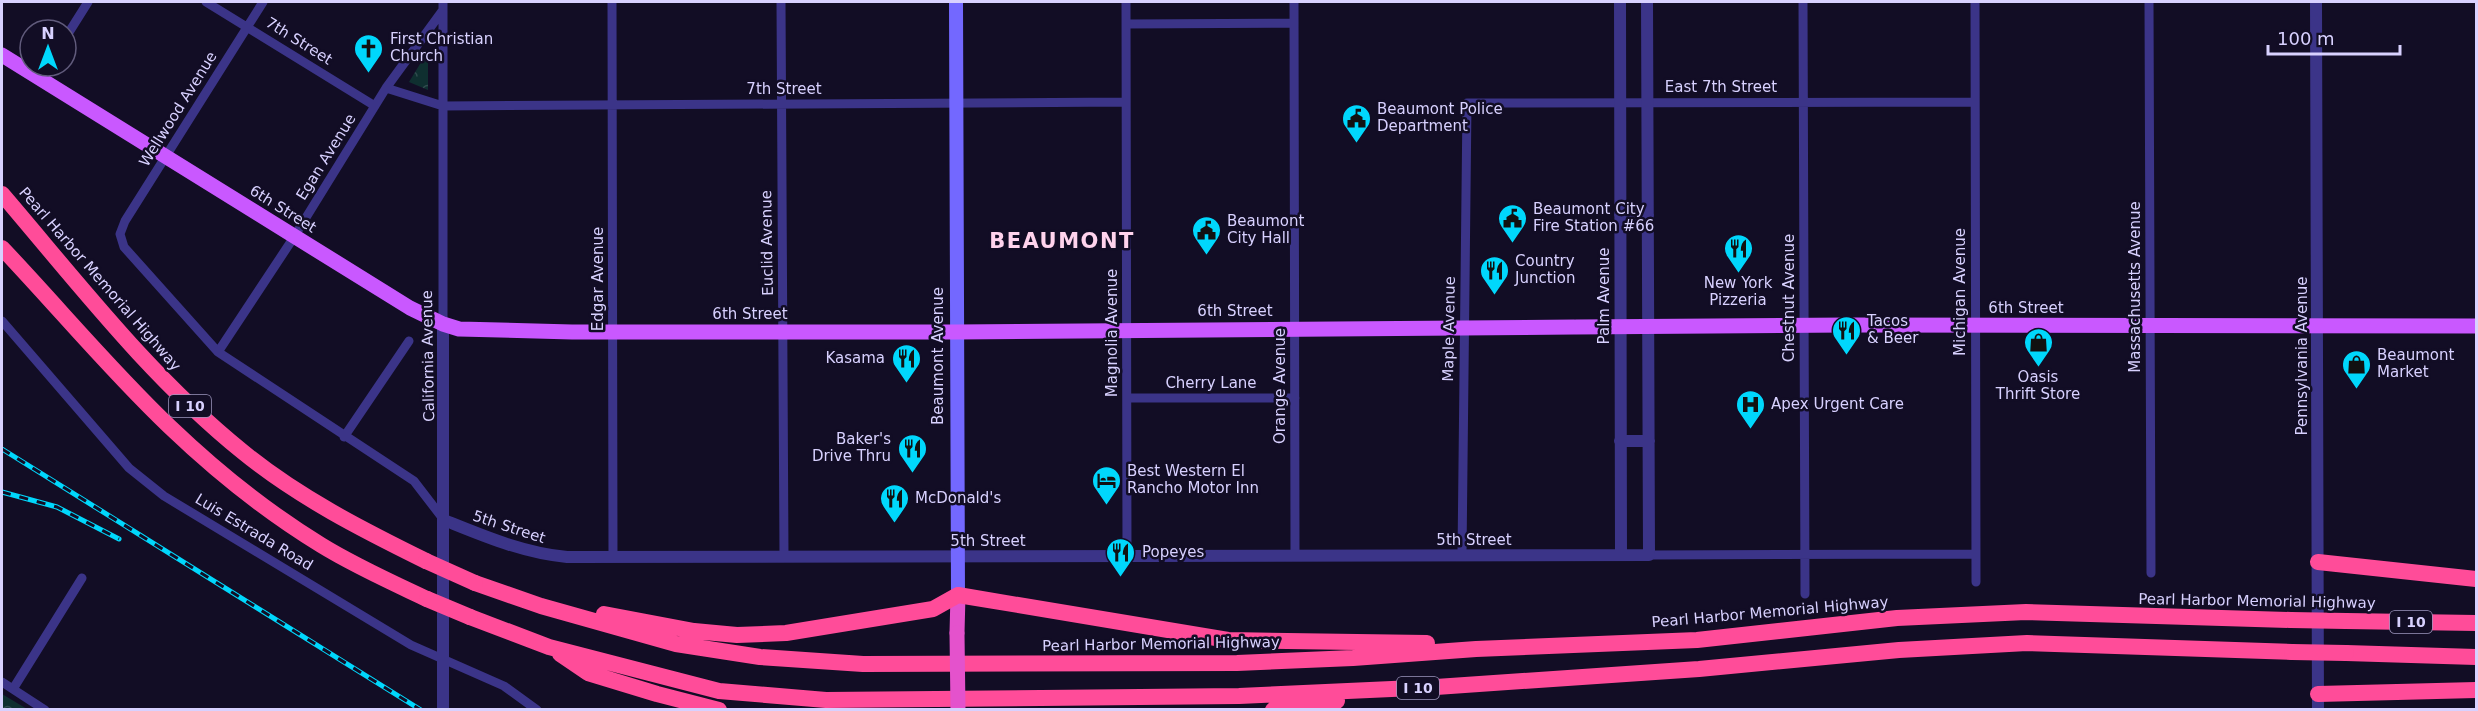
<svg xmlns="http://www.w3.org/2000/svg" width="2478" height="711" font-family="'DejaVu Sans',sans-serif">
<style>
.forest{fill:url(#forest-crowns)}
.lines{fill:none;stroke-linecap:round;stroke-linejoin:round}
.minor{stroke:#3b3488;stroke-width:9}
.tertiary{stroke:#3b3488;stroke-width:12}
.secondary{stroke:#7368ff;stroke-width:14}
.primary{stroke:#c958ff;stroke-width:15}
.trunk{stroke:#e452cc;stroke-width:15}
.motorway{stroke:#ff4c99;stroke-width:16}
.rail-casing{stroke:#00d7fc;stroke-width:5}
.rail{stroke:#120d25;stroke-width:3;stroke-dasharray:9;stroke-linecap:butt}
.trunk-bridge{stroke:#e452cc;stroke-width:15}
.motorway-bridge{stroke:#ff4c99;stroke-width:16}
.labels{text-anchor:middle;stroke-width:5;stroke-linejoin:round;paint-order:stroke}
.shield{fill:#120d25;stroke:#9d96be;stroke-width:1.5}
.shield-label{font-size:14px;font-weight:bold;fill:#d8d1ff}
.poi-label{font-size:15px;fill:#d8d1ff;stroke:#120d25;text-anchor:start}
.street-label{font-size:15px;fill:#d8d1ff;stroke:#120d25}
.district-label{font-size:21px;font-weight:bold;letter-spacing:1.5px;fill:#ffd3ed;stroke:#120d25}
</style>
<defs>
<pattern id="forest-crowns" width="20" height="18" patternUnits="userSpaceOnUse" patternTransform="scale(1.5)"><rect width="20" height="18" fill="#0f2f30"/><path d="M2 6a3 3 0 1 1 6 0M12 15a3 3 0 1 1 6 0" fill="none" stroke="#314c4f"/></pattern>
</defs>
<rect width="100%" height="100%" fill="#120d25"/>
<path class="forest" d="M 428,51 L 428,90 L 409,82 Z
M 2,694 L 27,709 L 2,709 Z"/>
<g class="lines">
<path class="minor" d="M 206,2 L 375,106
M 263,2 L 125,221 L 120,234 L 124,247 L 218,352 L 414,481 L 444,520
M 443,2 L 443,324
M 612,2 L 613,557
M 781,2 L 784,556
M 1126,2 L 1127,556
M 1294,2 L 1295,555
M 1803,2 L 1805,594
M 1975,2 L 1976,582
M 2149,2 L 2151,573
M 1126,24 L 1294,23
M 66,37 L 88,2
M 40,79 L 48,66
M 386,88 L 443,106 L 1126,102
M 2,321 L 129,468 L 164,496 L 411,645 L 504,686 L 537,710
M 218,352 L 294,237 L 386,88 L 443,10
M 1127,398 L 1295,398
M 344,437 L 409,341
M 1462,555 L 1467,103 L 1975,102
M 1649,555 L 1976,554
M 2,682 L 45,710
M 13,689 L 82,578"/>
<path class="tertiary" d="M 1620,2 L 1621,555
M 2316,2 L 2318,710
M 1620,215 L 1648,215
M 1620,441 L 1649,441
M 444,520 C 484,536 523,553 567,557 L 1649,555 L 1647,2
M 443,710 L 443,324"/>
<path class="secondary" d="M 956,2 L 958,595"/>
<path class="primary" d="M 2,55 L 410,308 L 443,324 L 459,329 L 572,332 L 956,332 L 1574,327
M 1576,327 L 1849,325 L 2476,326"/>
<path class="trunk" d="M 957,633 L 958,595"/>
<path class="motorway" d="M 2,194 C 79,284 150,377 243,452 C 298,497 363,530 426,561
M 2,248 C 58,307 111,371 170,427 C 216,471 267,512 321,545 C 355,566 391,582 427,599
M 2318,562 L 2476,579
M 475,583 L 541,606 L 676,644 L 760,657 L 863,664 L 1237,663 L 1353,658 L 1476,649 L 1697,640 L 1897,618 L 2026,612 L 2291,620
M 604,614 L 694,631 L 737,635 L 786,633 L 933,609 L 958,595 L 1228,640 L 1427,643
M 470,617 L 549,647 L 719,691 L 826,700 L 1239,696 L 1436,687 L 1699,669 L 1899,650 L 2027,643 L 2292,652
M 2346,621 L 2476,623
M 2346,653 L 2476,657
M 560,654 L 588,673 L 657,694 L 719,710
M 2318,694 L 2476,690
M 1273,710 L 1337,701"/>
<defs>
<path id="rail" d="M 2,449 L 421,710
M 2,492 L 57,507 L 119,539"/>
</defs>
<use href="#rail" class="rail-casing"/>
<use href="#rail" class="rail"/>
<path class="trunk-bridge" d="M 957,633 L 958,710"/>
<path class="motorway-bridge" d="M 426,561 L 475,583
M 427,599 L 470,617
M 2291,620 L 2346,621
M 2292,652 L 2346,653"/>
</g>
<defs>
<symbol id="church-pin" viewBox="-11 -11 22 30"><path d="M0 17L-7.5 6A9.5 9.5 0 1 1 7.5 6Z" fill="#00d7fc" stroke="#120d25"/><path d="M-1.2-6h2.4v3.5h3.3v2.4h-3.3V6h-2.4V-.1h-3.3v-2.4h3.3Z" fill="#111"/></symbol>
<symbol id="civic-pin" viewBox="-11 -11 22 30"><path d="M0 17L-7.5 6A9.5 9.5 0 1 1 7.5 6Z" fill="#00d7fc" stroke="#120d25"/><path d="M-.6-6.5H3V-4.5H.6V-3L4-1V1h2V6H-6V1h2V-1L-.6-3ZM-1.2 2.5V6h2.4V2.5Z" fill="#111"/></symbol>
<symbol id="restaurant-pin" viewBox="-11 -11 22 30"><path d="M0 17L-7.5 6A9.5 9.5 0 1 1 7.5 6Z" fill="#00d7fc" stroke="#120d25"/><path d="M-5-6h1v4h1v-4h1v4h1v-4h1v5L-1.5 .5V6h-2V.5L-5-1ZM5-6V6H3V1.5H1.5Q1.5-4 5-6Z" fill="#111"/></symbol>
<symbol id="shop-pin" viewBox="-11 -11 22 30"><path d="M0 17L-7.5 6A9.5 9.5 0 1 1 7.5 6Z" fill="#00d7fc" stroke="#120d25"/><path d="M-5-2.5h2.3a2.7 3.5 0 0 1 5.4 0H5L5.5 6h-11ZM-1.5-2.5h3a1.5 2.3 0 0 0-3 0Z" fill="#111"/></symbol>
<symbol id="hospital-pin" viewBox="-11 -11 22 30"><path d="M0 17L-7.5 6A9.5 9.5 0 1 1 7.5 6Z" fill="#00d7fc" stroke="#120d25"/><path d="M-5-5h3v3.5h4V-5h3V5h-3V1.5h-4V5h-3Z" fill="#111"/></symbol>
<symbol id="hotel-pin" viewBox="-11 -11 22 30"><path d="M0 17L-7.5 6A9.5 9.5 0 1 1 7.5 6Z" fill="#00d7fc" stroke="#120d25"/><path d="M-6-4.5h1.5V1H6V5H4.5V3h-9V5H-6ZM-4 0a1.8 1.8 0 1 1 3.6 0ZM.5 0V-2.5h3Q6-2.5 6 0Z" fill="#111"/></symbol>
</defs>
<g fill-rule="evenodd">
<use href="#church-pin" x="352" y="32" width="33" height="45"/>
<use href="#civic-pin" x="1340" y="102" width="33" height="45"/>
<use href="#civic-pin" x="1496" y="202" width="33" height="45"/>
<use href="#civic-pin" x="1190" y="214" width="33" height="45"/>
<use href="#restaurant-pin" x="1722" y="232" width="33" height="45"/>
<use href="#restaurant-pin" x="1478" y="254" width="33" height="45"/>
<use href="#restaurant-pin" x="1830" y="314" width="33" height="45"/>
<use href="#shop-pin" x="2022" y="326" width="33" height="45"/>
<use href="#restaurant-pin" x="890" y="342" width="33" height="45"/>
<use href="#shop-pin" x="2340" y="348" width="33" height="45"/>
<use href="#hospital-pin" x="1734" y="388" width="33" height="45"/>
<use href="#restaurant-pin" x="896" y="432" width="33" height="45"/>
<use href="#hotel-pin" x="1090" y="464" width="33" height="45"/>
<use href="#restaurant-pin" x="878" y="482" width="33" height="45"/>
<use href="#restaurant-pin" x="1104" y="536" width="33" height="45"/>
</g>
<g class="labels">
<g class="shield">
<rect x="169" y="395" width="42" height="22" rx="4.5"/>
<rect x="2390" y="611" width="42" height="22" rx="4.5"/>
<rect x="1397" y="677" width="42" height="22" rx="4.5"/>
</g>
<g class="shield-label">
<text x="190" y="411">I 10</text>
<text x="2411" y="627">I 10</text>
<text x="1418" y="693">I 10</text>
</g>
<g class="poi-label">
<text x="390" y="44">First Christian<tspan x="390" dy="17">Church</tspan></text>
<text x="1377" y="114">Beaumont Police<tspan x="1377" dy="17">Department</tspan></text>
<text x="1533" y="214">Beaumont City<tspan x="1533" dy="17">Fire Station #66</tspan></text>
<text x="1227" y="226">Beaumont<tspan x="1227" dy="17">City Hall</tspan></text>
<text x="1515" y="266">Country<tspan x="1515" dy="17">Junction</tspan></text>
<text x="1738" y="288" text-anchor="middle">New York<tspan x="1738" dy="17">Pizzeria</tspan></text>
<text x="1867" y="326">Tacos<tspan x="1867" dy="17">&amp; Beer</tspan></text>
<text x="2377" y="360">Beaumont<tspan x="2377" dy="17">Market</tspan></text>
<text x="885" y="363" text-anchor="end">Kasama</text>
<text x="2038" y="382" text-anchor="middle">Oasis<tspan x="2038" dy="17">Thrift Store</tspan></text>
<text x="1771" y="409">Apex Urgent Care</text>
<text x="891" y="444" text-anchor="end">Baker's<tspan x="891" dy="17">Drive Thru</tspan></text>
<text x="1127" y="476">Best Western El<tspan x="1127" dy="17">Rancho Motor Inn</tspan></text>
<text x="915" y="503">McDonald's</text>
<text x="1142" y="557">Popeyes</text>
</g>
<g class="street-label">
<text transform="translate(299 41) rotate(32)" y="5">7th Street</text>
<text x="1721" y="92">East 7th Street</text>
<text x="784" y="94">7th Street</text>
<text transform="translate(178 109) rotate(-58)" y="5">Wellwood Avenue</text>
<text transform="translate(326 157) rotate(-58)" y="5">Egan Avenue</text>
<text transform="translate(283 209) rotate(32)" y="5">6th Street</text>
<text transform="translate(767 243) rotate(-91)" y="5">Euclid Avenue</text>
<text transform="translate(100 279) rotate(49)" y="5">Pearl Harbor Memorial Highway</text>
<text transform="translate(598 279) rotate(-90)" y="5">Edgar Avenue</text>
<text transform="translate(2135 287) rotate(-90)" y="5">Massachusetts Avenue</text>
<text transform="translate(1960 292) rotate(-90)" y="5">Michigan Avenue</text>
<text transform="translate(1604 296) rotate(-90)" y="5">Palm Avenue</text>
<text transform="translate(1789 298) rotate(-90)" y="5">Chestnut Avenue</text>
<text x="2026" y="313">6th Street</text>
<text x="1235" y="316">6th Street</text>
<text x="750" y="319">6th Street</text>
<text transform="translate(1449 329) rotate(-89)" y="5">Maple Avenue</text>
<text transform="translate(1112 333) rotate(-90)" y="5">Magnolia Avenue</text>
<text transform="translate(428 356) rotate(-91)" y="5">California Avenue</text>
<text transform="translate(938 356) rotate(-90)" y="5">Beaumont Avenue</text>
<text transform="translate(2302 356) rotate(-90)" y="5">Pennsylvania Avenue</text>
<text x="1211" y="388">Cherry Lane</text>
<text transform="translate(1280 386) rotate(-90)" y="5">Orange Avenue</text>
<text transform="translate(509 527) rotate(18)" y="5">5th Street</text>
<text transform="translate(254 532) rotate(31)" y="5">Luis Estrada Road</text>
<text x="1474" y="545">5th Street</text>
<text x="988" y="546">5th Street</text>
<text transform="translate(2257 601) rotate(1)" y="5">Pearl Harbor Memorial Highway</text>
<text transform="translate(1770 612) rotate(-5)" y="5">Pearl Harbor Memorial Highway</text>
<text transform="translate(1161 644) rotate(-1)" y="5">Pearl Harbor Memorial Highway</text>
</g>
<g class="district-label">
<text x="1062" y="248">BEAUMONT</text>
</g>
</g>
<rect width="2478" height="711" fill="none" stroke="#d8d1ff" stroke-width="6"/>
<g transform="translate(48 48)"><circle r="28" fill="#120d25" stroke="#615b7c" stroke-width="1.5"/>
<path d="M0-4.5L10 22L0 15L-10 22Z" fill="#00d7fc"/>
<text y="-9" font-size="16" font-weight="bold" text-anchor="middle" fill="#d8d1ff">N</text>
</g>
<path d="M2268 45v9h132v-9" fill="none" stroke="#d8d1ff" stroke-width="3"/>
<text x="2277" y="45" font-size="18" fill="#d8d1ff" stroke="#120d25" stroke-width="4.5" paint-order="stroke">100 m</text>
</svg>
